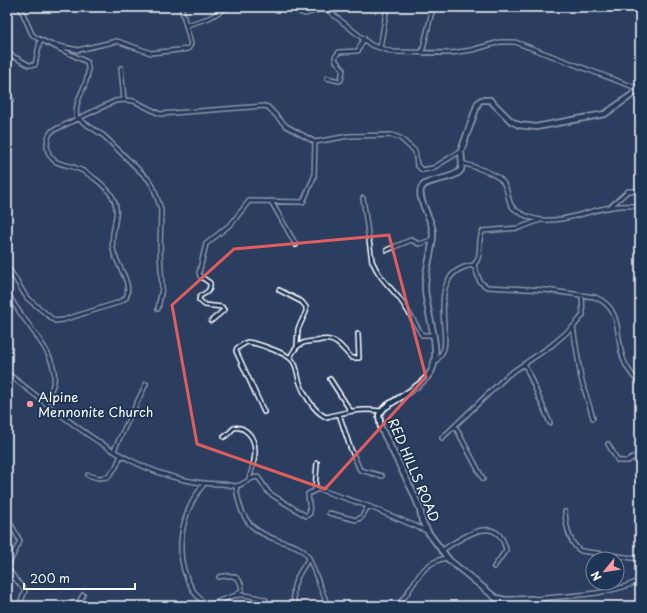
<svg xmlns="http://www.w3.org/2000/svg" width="647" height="613" font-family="'Playpen Sans',sans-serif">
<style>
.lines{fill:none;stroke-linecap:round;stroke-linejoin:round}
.street-casing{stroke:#fff;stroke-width:6}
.secondary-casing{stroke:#fff;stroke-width:8}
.street{stroke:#1d3557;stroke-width:3}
.secondary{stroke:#1d3557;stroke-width:4.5}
.marked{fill:none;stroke:#e05e5e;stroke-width:3;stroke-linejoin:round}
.poi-dot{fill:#ff9aa2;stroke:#1d3557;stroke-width:1.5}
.labels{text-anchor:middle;stroke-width:4;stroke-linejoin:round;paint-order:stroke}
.poi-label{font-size:13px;fill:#fff;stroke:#1d3557;text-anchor:start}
.street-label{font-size:13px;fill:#fff;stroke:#1d3557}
</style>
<rect width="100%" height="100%" fill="#2b3e60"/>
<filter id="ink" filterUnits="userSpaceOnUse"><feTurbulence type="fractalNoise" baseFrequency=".025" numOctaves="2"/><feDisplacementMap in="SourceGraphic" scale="8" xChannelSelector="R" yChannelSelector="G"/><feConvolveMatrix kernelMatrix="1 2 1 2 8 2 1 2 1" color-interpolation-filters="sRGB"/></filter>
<g filter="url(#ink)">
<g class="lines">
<defs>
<path id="street" d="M 20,7 L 32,34 L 35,37 L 87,62 C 93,83 72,98 77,118 L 104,136 L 148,179 L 153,186 L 161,209 L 160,251 L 162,288 L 158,309
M 297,7 L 300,12 L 305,14 L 325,8 L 371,45 L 393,52 L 451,53 L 472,50 L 500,42 L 515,42 L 639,89
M 187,25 L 209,18 L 228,7
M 49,44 L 78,50 L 117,41 L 151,53 L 188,49 L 191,44 L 181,7
M 380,48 L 387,7
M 7,53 L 29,65 L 35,65 L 40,41
M 422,53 L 433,7
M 121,68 L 124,100
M 327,78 L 339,81 L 341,80 L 343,69 L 336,61 L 335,57 L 339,52 L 358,51 L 364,38
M 7,100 L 12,100
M 462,163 C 472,166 495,173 501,180 C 508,186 507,197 511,205 C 516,213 532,219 541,220 C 573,223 606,200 640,207
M 363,198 L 372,261 C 380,279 388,284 399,298 C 408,310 415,323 422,335 L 433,335
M 271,201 L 296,245
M 609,208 L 628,191 L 640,191
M 387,250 L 411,240 L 419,244 L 432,240
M 474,265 L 480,282 L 487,287 L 545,290 L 595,297 C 623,309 615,334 623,358 C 626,368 633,376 640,384
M 474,265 C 484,254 476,241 483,231 L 519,228 L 540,220
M 7,268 L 11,272 L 27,298 L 55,321 L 63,320 L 117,303 L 126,298 C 133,282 116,265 113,249 C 109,228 123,215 112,196 C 105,185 88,172 76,168 C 69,165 61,165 55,161 C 45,154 45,139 52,131 L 115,101 L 124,100 L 134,101 L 160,114 L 264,106 L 268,107 L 286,126 L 315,142 L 349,136 L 392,135 L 400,138 L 415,151 L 417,165 L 422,170 L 433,168 L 461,151
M 279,290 L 302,302 L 306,307 L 306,312 L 298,329 L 297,346
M 7,291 C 17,317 63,356 53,385 C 51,391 47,396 44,402
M 211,321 L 224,310 L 222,307 L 205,305 L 199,300 L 200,296 C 206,293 211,291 210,283 L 200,276 L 199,273 L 206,244 L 232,223 L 249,201 L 303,202 L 314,177 L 315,142
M 573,327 L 581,378 L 593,418
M 290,358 C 296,344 303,341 317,341 C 321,340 326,339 330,340 C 339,341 345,352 352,358 L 359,358 L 358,334
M 436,361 C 439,357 443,353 444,348 C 446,341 444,333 444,326 C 442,299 440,269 474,265
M 525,365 L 550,423
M 7,373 C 70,421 137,484 221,484 C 226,484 231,486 236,486 C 244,485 250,477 258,477 L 269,493 L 306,516 L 310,513 L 308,494 L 318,489 L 368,506 L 427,531
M 330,379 L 350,410
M 7,389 L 9,398 L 7,402
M 264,412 L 236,351 L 237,348 L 247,342 C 257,343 282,352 290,358 C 297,363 297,373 299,380 C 303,393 314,412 326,417 C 348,412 357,408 381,411
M 339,414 L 350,447 L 360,470 L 382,476
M 455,426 L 483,479
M 224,437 C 228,435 231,430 234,428 C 236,427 241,428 243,429 C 262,440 254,464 249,479
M 442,438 L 508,375 L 552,345 L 573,327 L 583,315 L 582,296
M 608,444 L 618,461 L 628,461 L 640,453
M 114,450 L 146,384
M 88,475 L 98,478 L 108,477 L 116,467 L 121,455
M 204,484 C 180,514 172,557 193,590 C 196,596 203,601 207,606
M 236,486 C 240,520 251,532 283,542 C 294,545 303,548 309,558 C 299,574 288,587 296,606
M 315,489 L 317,463
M 565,512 C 566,525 569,544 581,551 L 640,559
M 329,513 L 356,520 L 362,517 L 368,506
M 7,517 L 20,541 L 7,568
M 441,551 C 461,538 498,511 506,550 L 494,567
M 309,558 L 328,606
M 7,568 L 25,591 L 19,606
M 219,577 C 231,574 241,575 242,590 L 237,594
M 77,606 L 83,595
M 207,606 C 235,595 236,591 266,600
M 397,606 C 416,587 417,564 446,558
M 523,606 L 533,599 C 563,596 614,595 640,580"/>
<path id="secondary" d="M 548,606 L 533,599 L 506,600 L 496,598 L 449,560 L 428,532 L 422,521 L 420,509 L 413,492 L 381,428 L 379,415 L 384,408 C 398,398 417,389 428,376 C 446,356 425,312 425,287 C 425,269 433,251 433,233 C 433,220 417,200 421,189 C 424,178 452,181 461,170 L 462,163 L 461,151 L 478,103 L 481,100 L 490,100 L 511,121 L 519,125 L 536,127 L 605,114 L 640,89"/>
</defs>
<use href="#street" class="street-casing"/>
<use href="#secondary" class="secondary-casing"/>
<use href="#street" class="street"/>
<use href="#secondary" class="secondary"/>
</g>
</g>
<path d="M0 0H647V613H0ZM 389,235 L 426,377 L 325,489 L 197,444 L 172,305 L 234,249 Z" fill="#2b3e60" fill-opacity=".55" fill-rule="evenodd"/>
<path class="marked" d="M 389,235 L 426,377 L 325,489 L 197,444 L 172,305 L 234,249 Z"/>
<circle class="poi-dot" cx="30" cy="404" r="4"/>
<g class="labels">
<g class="poi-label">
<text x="38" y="402">Alpine<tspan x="38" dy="15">Mennonite Church</tspan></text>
</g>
<g class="street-label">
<text transform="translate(414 470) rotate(67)" y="5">RED HILLS ROAD</text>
</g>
</g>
<rect width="647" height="613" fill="none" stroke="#1d3557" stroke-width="24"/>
<rect x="12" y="12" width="623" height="589" fill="none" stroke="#fff" stroke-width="1.5" filter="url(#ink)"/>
<g transform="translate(605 571) rotate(240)"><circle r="19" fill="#1d3557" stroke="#77869a"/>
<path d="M0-3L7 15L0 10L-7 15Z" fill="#ff9aa2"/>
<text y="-6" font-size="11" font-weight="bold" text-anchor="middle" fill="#ffffff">N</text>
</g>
<path d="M24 583v6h111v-6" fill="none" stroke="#ffffff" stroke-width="2"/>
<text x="30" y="583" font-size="12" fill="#ffffff" stroke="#1d3557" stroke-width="3" paint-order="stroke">200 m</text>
</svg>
